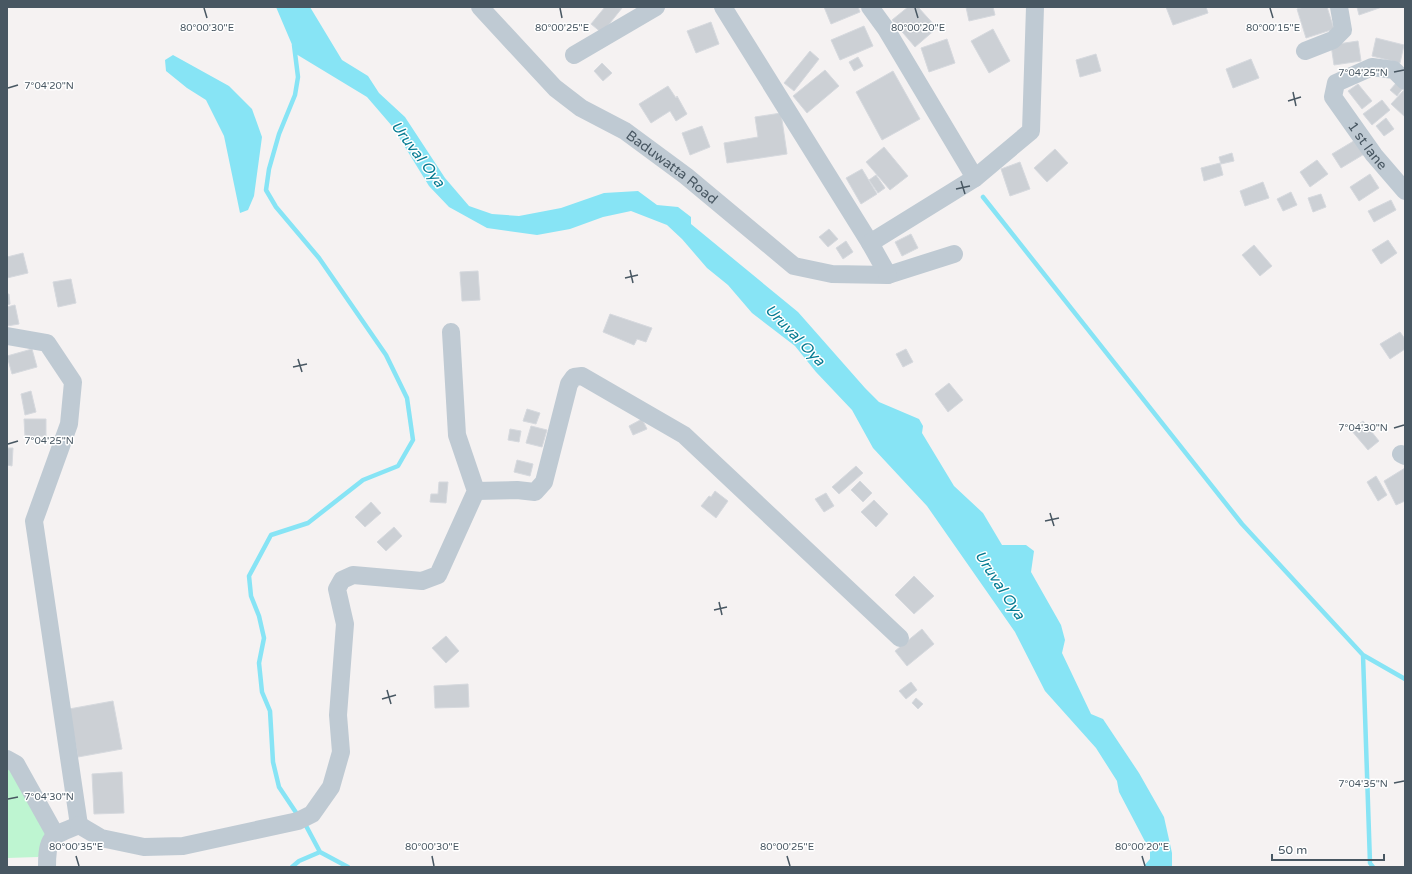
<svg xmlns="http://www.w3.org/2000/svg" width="1412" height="874" font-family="'Varela Round',sans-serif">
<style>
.green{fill:#bef5d1}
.water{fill:#87e4f5}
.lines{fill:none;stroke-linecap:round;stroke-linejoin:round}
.stream{stroke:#87e4f5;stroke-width:4.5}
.building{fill:#ccd0d5;stroke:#d6d9de}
.street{stroke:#bfcad3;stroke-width:18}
.ticks{fill:none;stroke:#485762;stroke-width:1.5}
.labels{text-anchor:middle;stroke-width:3;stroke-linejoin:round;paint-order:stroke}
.street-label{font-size:14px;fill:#485762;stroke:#fff}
.water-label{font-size:15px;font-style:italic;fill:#047b92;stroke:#fff}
.ticks-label{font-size:10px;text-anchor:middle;fill:#485762;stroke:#fff;stroke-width:3;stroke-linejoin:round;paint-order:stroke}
</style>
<rect width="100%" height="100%" fill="#f5f2f2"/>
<path class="green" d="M 7,763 L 55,834 L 38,857 L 7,858 Z"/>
<path class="water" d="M 276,7 L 310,7 L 342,60 L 368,76 L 379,93 L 405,117 L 445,178 L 469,206 L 492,214 L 519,216 L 561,208 L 604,193 L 638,191 L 657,205 L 678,207 L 691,217 L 691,224 L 798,312 L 865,388 L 879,402 L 919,419 L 923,426 L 922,433 L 954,486 L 983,513 L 1002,545 L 1026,545 L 1034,551 L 1031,572 L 1061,625 L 1065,640 L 1062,653 L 1091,714 L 1103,719 L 1139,773 L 1164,817 L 1172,853 L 1172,867 L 1143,867 L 1150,859 L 1150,851 L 1119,792 L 1117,781 L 1096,748 L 1045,691 L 1015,632 L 927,506 L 873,448 L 852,410 L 816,372 L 795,346 L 752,313 L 728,285 L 707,268 L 682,239 L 667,225 L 631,211 L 603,217 L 570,229 L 537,235 L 487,228 L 449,207 L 429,186 L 392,126 L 367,97 L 296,54 Z
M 173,55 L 229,86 L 252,109 L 262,137 L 254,196 L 248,210 L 240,213 L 224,136 L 206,100 L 187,88 L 166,71 L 165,60 Z"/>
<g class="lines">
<path class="stream" d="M 294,45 L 298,77 L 295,95 L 279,134 L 269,169 L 266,190 L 276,207 L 319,258 L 386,355 L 407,398 L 413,440 L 398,466 L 363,480 L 308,523 L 271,535 L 249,576 L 251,596 L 259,616 L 264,638 L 259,663 L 262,692 L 270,711 L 273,762 L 279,787 L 299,817
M 983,197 L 1242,524 L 1363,655 L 1405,679
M 1363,655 L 1370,863 L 1373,867
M 320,852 L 348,867
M 292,867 L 299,861 L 320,852 L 304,822"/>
</g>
<path class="building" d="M 605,7 L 622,8 L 602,33 L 591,24 Z
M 824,7 L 858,7 L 860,12 L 831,24 Z
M 908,7 L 918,7 L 937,28 L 915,47 L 892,20 Z
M 966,7 L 993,7 L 995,15 L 969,21 Z
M 1166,7 L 1206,7 L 1208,13 L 1173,25 Z
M 1304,7 L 1327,7 L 1334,29 L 1306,38 L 1297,9 Z
M 1357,7 L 1382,7 L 1359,15 Z
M 711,22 L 719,44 L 696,53 L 687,31 Z
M 864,26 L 873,46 L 840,60 L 831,40 Z
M 993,29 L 1010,61 L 989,73 L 971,41 Z
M 1376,38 L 1404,45 L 1400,63 L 1372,56 Z
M 947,39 L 955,63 L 929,72 L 921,48 Z
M 1358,41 L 1361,61 L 1334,65 L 1331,45 Z
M 810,51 L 819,59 L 794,91 L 784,83 Z
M 1096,54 L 1101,71 L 1080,77 L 1076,60 Z
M 858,57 L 863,66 L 854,71 L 849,62 Z
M 1251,59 L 1259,78 L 1233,88 L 1226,69 Z
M 602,63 L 612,73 L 603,81 L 594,71 Z
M 825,70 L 839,86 L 807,113 L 793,96 Z
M 893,71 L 920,119 L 882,140 L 856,92 Z
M 1397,82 L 1403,88 L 1397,96 L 1390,90 Z
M 1358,84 L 1372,101 L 1362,109 L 1348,91 Z
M 668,86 L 676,98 L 677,96 L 687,114 L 676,121 L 670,111 L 651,123 L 639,104 Z
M 1405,89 L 1405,117 L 1391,104 Z
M 1382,100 L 1390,110 L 1372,125 L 1363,114 Z
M 781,113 L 787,154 L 727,163 L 724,143 L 758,137 L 755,117 Z
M 1386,118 L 1394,129 L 1384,136 L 1376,126 Z
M 702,126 L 710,147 L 690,155 L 682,133 Z
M 1357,139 L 1366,153 L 1341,168 L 1332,154 Z
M 884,147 L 908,176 L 890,190 L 866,162 Z
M 1055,149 L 1068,163 L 1047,182 L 1034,168 Z
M 1232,153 L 1234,161 L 1221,164 L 1219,157 Z
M 1317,160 L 1328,174 L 1310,187 L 1300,172 Z
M 1020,162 L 1030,189 L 1010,196 L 1001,169 Z
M 1220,163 L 1223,175 L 1204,181 L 1201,168 Z
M 862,169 L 877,194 L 861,204 L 846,178 Z
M 1370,174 L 1379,188 L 1359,201 L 1350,187 Z
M 876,175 L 885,188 L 878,193 L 869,180 Z
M 1263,182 L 1269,198 L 1245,206 L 1240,191 Z
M 1291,192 L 1297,205 L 1283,211 L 1277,199 Z
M 1321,194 L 1326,207 L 1313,212 L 1308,198 Z
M 1391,200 L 1396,210 L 1374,222 L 1368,211 Z
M 829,229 L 838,239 L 828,247 L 819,237 Z
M 911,234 L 918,248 L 902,256 L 895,242 Z
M 1388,240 L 1397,253 L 1381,264 L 1372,250 Z
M 846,241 L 853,252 L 843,259 L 836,248 Z
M 1254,245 L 1272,266 L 1260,276 L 1242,255 Z
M 23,253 L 28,273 L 7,278 L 7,257 Z
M 478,271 L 480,300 L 462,301 L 460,272 Z
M 71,279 L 76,303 L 58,307 L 53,282 Z
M 7,294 L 9,294 L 10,304 L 7,305 Z
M 15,305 L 19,324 L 7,326 L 7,307 Z
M 610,314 L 652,328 L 646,342 L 637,339 L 634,345 L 603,332 Z
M 1400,332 L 1405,339 L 1405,349 L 1390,359 L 1380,344 Z
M 32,349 L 37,367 L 12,374 L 7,356 Z
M 906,349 L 913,362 L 903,367 L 896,354 Z
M 949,383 L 963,400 L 948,412 L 935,394 Z
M 31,391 L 36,412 L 25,415 L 21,394 Z
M 527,409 L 540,413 L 536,424 L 523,421 Z
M 24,419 L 46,419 L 46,436 L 25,437 Z
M 642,419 L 647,429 L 633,435 L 629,426 Z
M 1363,421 L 1379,441 L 1368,450 L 1351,430 Z
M 531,426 L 547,430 L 542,447 L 526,443 Z
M 510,429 L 521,431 L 519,442 L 508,440 Z
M 7,448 L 13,448 L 12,466 L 7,465 Z
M 517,460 L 533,464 L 530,476 L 514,472 Z
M 856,466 L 863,473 L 839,494 L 832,487 Z
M 1405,468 L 1405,501 L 1396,505 L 1384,481 Z
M 1376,476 L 1387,495 L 1378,501 L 1367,482 Z
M 860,481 L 872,493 L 863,502 L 851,490 Z
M 439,482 L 448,482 L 446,503 L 430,502 L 431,494 L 438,494 Z
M 715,491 L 728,501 L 716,518 L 701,506 L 709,496 L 711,497 Z
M 826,493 L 834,506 L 824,512 L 815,499 Z
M 874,500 L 888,514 L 876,527 L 861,512 Z
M 371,502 L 381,513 L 365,527 L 355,517 Z
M 394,527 L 402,536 L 386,551 L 377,542 Z
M 914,576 L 934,596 L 914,614 L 895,595 Z
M 922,629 L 934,644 L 907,666 L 895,651 Z
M 446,636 L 459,651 L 446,663 L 432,648 Z
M 911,682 L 917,690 L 906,699 L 899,691 Z
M 468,684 L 469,707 L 435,708 L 434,686 Z
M 916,698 L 923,704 L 918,709 L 912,703 Z
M 113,701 L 122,749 L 78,757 L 69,709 Z
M 122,772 L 124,813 L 94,814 L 92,774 Z"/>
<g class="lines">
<g class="street">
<path id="s1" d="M 480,7 L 555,88 L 581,108 L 625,131 L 686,176 L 794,266 L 832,274 L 888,275 L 954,254"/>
<path d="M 723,7 L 870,243"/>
<path d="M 870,7 L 886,29 L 975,178"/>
<path d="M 1305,51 L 1333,40 L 1343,30 L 1339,7"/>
<path d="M 574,55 L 656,7"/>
<path id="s2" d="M 1405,81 L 1394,70 L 1372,67 L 1336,83 L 1333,97 L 1374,155 L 1405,191"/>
<path d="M 888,275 L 870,243 L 975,178 L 1031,131 L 1035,7"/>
<path d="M 7,336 L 47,343 L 73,382 L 69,424 L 34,521 L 79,825 C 52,836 47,835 47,867"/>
<path d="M 1401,454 L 1405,456"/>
<path d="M 476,491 L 517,490 L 535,492 L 544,482 L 569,384 L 574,377 L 582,376 L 684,435 L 900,638"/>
<path d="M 7,759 L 16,764 L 55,834"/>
<path d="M 79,825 L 101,838 L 144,847 L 183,846 L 298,821 L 312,814 L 331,787 L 341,752 L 338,715 L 345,624 L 337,589 L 342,580 L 353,575 L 422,581 L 438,575 L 476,491 L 457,435 L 451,332"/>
</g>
</g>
<path class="ticks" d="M 204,8 L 207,18M 560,8 L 562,18M 915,8 L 918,18M 1270,8 L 1273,18M 1394,72 L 1404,70M 8,88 L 18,85M 1293,92 L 1296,106M 1288,101 L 1301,97M 961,181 L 965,194M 956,189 L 970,186M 630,270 L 633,283M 625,278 L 638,275M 298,359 L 302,372M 293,367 L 307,364M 1394,428 L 1404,425M 8,444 L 18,441M 1050,513 L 1054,526M 1045,521 L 1059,518M 719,602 L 722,615M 714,610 L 727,607M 387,690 L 391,704M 382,699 L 396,695M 1394,783 L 1404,781M 8,799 L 18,797M 76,856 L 79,866M 432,856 L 434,866M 787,856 L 790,866M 1142,856 L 1145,866"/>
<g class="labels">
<g class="street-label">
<text dy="5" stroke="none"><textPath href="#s2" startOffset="151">1 st lane</textPath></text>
<text dy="5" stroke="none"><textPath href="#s1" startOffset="252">Baduwatta Road</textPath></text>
</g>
<g class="water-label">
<text transform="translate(418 154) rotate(53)" y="5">Uruval Oya</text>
<text transform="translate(795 335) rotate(46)" y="5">Uruval Oya</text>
<text transform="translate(1000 585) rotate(57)" y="5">Uruval Oya</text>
</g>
</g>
<g class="ticks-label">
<text x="207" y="31">80°00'30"E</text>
<text x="562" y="31">80°00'25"E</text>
<text x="918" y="31">80°00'20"E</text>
<text x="1273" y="31">80°00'15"E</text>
<text x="1363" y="76">7°04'25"N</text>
<text x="49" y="89">7°04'20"N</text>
<text x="1363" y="431">7°04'30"N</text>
<text x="49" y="444">7°04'25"N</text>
<text x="1363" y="787">7°04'35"N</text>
<text x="49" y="800">7°04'30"N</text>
<text x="76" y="850">80°00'35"E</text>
<text x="432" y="850">80°00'30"E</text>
<text x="787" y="850">80°00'25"E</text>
<text x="1142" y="850">80°00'20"E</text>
</g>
<rect width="1412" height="874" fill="none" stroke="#485762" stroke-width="16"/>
<path d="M1272 854v6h112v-6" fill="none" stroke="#485762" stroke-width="2"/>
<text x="1278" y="854" font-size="12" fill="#485762" stroke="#ffffff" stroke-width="3" paint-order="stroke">50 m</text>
</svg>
